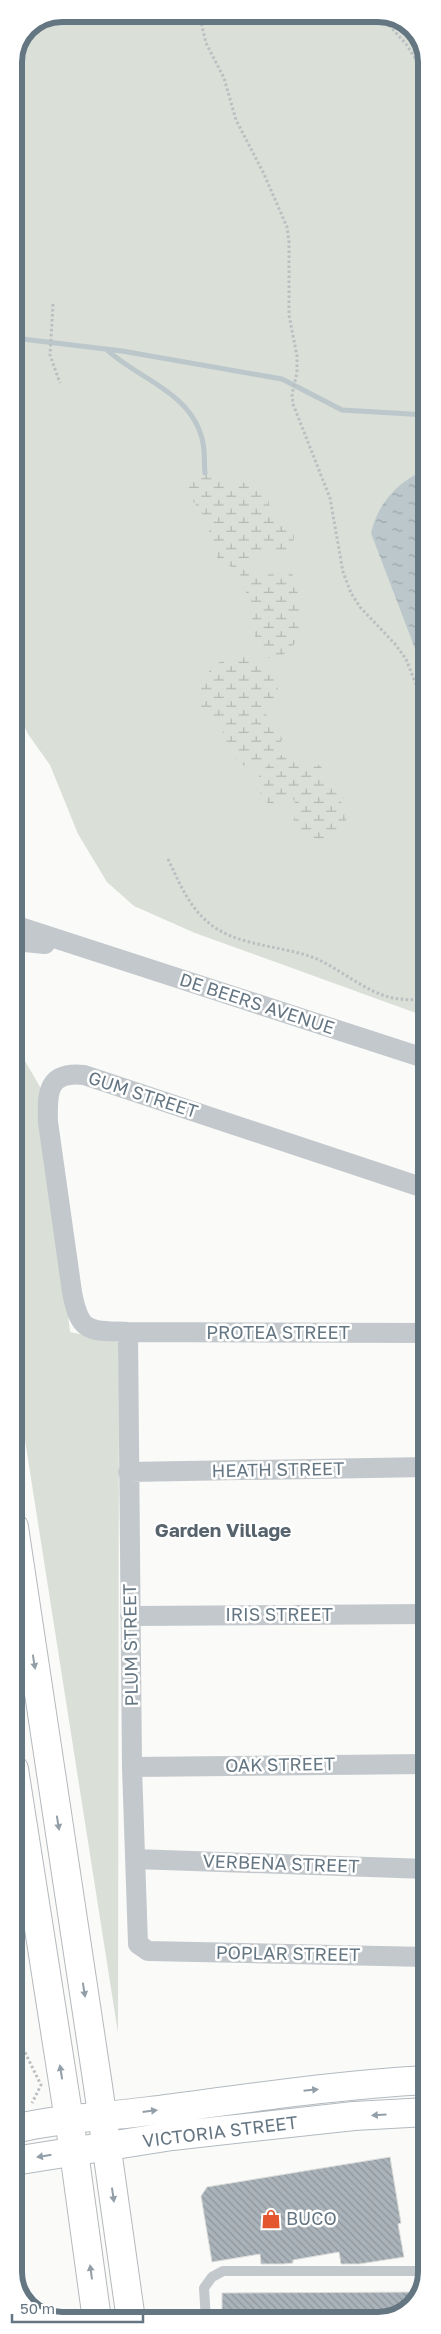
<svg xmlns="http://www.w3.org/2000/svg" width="441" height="2334" font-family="'Golos Text',sans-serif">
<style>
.green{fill:#dadfd7}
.wetland{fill:url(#wetland-marsh)}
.water{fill:url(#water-ripples)}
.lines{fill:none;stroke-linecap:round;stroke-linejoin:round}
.stream{stroke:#bbc7cb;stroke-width:5}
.building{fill:url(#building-back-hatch);stroke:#dcdcda}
.secondary-casing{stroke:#b3babf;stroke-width:30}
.highway-casing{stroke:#b4b9bd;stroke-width:30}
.path{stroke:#bbbfc2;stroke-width:3;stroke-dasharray:2.5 2.5;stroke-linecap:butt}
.lane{stroke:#c3c8cc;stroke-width:10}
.street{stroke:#c3c8cc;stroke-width:20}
.secondary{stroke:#fff;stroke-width:28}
.highway{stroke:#fff;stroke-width:28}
.oneway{fill:#939fa8}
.labels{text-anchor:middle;stroke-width:5;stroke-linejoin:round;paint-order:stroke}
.street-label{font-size:18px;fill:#657683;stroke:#fff}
.poi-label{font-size:18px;fill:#657683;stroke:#fff;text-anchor:start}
.neighbourhood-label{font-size:19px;font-weight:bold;fill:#57646e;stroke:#fff}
.rim{fill:none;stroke:#657683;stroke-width:6}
</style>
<defs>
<pattern id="wetland-marsh" width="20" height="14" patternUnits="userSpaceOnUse" patternTransform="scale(1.25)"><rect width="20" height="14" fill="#dadfd7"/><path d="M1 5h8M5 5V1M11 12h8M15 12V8" fill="none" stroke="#b4b9b4"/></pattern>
<pattern id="water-ripples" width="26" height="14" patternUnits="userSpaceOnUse" patternTransform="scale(1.25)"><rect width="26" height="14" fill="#bbc7cb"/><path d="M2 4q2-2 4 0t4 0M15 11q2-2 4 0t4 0" fill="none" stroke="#9ca6aa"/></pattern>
<pattern id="building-back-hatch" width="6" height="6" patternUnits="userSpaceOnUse" patternTransform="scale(1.25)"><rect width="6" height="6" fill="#aab3b9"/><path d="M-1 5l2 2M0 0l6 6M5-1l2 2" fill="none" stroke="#8e969c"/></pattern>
</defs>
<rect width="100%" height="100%" fill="#fafaf8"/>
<path class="green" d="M 62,14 L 385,14 L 413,28 L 427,56 L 427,1017 L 195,933 L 134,906 L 107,882 L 78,834 L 50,765 L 28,734 L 14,705 L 14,62 L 28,28 Z
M 14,1042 L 43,1092 L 70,1332 L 119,1342 L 118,2033 L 14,1370 Z"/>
<path class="wetland" d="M 205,473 L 229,482 L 257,483 L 266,489 C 269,501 269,518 281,524 C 286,528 289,528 294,533 C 294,545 292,548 281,553 C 269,542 254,551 250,566 L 261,575 L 266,577 L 274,570 L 289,569 C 300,581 300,619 301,636 C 288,651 286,658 266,658 L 259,647 L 253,630 L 252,612 L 241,576 L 235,568 L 221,563 L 213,551 L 207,521 L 188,494 L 190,481 Z
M 247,655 C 263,665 285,680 276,700 C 273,708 268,707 266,716 L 278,730 L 282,739 C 279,748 273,754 266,760 C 239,782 229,747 220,726 C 217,719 208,716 203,710 C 192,697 205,671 218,663 C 224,659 230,662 236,660 C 240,659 244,657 247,655 Z
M 283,754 L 321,766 L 325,779 L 342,788 L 344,797 L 340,805 L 348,817 C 342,828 338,824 333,839 L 322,846 L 299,830 L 293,822 L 297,806 L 293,799 L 288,798 L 278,806 L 270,806 L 256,788 C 258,770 269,764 283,754 Z"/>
<path class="water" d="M 427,469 L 427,680 L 371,533 C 378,503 398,481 427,469 Z"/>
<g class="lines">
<path class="stream" d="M 14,338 L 122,351 L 282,379 L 342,410 L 427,415
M 106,349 C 139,380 193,392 203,443 C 205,452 204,463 205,473"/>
</g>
<path class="building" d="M 390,2157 L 401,2223 L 398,2224 L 404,2257 L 359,2264 L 341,2264 L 339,2252 L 293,2260 L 293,2263 L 283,2264 L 261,2264 L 260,2254 L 212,2262 L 201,2196 L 207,2187 Z
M 420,2292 L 415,2304 L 386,2320 L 222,2320 L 222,2293 Z"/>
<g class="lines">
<defs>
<path id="secondary" d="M 14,2129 C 59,2118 105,2117 150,2111 C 243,2099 334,2085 427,2080
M 14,2161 L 172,2136 L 354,2116 L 427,2112"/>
<path id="highway" d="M 14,1527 L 98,2086 L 131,2320
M 14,1769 L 74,2152 L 97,2320"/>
</defs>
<use href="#secondary" class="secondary-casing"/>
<use href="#highway" class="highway-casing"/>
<path class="path" d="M 199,14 L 206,43 L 224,78 L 236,120 L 264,174 L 287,227 L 289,242 L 289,315 L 297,356 L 297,373 L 292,394 L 293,404 L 330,498 L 343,572 L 351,593 L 360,607 L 395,644 L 406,659 L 427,712
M 379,14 L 406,44 L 427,76
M 53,304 L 50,355 L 60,383
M 168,859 C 180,884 190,910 214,927 C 242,946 281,946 312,957 C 341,968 368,996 400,999 C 409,1000 418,1000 427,1000
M 14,2030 L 41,2085 L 32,2103"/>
<path class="lane" d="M 427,2157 L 421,2161 L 420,2168 L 427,2257
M 206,2320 L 204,2288 L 212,2277 L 223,2271 L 427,2271"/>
<path class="street" d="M 14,925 L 427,1059
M 14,941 L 45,944
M 427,1189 L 84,1075 C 47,1071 47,1093 48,1122 L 72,1292 C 80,1335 90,1330 128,1332 L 427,1333
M 128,1332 L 132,1767 L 138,1944 L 148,1951 L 427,1957
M 128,1472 L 427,1467
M 130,1616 L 427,1614
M 132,1767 L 427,1764
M 135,1859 L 427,1869"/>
<use href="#secondary" class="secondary"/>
<use href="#highway" class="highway"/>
</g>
<defs><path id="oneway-solid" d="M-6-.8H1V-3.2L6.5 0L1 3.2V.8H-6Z" transform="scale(1.25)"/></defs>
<g class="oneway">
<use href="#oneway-solid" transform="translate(34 1662) rotate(81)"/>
<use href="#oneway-solid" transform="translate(58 1823) rotate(81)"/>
<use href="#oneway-solid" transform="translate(84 1990) rotate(81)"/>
<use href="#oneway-solid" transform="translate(61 2072) rotate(-99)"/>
<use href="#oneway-solid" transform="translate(311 2090) rotate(-6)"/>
<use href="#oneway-solid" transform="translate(150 2111) rotate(-7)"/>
<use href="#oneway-solid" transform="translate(379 2115) rotate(176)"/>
<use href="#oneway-solid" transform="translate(44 2156) rotate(171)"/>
<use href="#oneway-solid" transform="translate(113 2195) rotate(82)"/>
<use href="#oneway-solid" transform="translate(91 2272) rotate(-98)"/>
</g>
<defs>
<symbol id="shop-bare" viewBox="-9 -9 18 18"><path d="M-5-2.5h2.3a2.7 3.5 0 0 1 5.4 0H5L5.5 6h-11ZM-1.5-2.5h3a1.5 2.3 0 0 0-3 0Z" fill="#e4572e" stroke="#fff" stroke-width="2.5" paint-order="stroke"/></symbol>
</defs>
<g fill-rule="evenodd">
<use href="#shop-bare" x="257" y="2205" width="28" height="28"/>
</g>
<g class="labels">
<g class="street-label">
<text transform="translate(257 1004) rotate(18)" y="6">DE BEERS AVENUE</text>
<text transform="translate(143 1095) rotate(18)" y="6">GUM STREET</text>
<text x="278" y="1339">PROTEA STREET</text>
<text transform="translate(278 1470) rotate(-1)" y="6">HEATH STREET</text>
<text x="279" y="1621">IRIS STREET</text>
<text transform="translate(131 1645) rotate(-91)" y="6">PLUM STREET</text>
<text transform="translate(280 1765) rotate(-1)" y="6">OAK STREET</text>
<text transform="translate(281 1864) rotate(2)" y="6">VERBENA STREET</text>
<text transform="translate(288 1954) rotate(1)" y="6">POPLAR STREET</text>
<text transform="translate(220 2132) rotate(-7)" y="6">VICTORIA STREET</text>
</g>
<g class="poi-label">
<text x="286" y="2225">BUCO</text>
</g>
<g class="neighbourhood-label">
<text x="223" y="1537">Garden Village</text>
</g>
</g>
<path d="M0 0H441V2334H0ZM62 22H378A40 40 0 0 1 418 62V2272A40 40 0 0 1 378 2312H62A40 40 0 0 1 22 2272V62A40 40 0 0 1 62 22Z" fill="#fff" fill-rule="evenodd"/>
<path class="rim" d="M62 22H378A40 40 0 0 1 418 62V2272A40 40 0 0 1 378 2312H62A40 40 0 0 1 22 2272V62A40 40 0 0 1 62 22Z"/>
<path d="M12 2314v8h131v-8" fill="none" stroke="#657683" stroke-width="2.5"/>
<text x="20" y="2314" font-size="15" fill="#657683" stroke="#ffffff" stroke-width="4" paint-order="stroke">50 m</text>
</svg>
